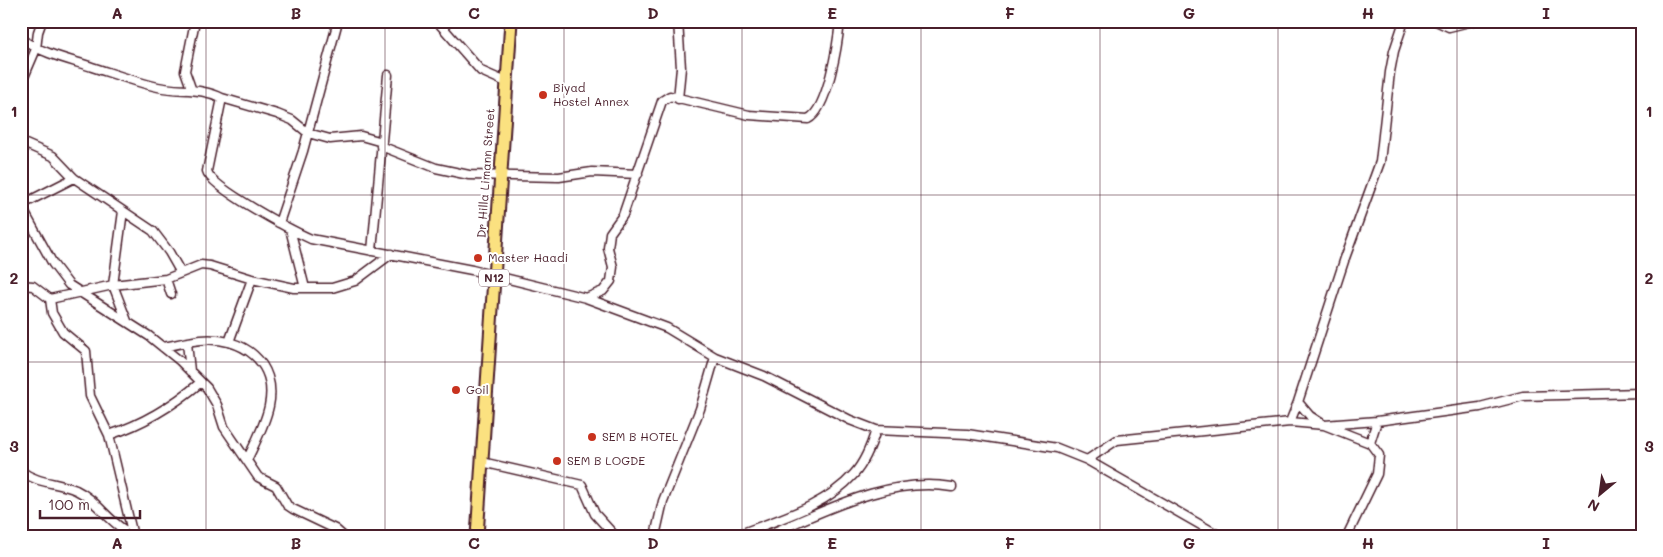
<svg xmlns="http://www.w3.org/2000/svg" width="1663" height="557" font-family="Mali,sans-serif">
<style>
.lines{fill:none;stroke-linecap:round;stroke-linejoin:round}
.minor-casing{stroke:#4a1f2b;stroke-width:11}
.highway-casing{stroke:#4a1f2b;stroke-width:15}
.minor{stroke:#fff;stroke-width:8}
.highway{stroke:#fbe180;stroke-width:11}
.grid{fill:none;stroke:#4a1f2b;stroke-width:1;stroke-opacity:0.55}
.poi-dot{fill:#c8321e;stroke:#fff;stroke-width:2}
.labels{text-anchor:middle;stroke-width:4;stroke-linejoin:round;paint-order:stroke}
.shield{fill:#fff;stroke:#80626b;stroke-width:1}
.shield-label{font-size:11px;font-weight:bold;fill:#4a1f2b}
.poi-label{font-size:12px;fill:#4a1f2b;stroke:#fff;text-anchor:start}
.street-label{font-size:12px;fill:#4a1f2b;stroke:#fff}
.neatline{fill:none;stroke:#4a1f2b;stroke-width:2}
.grid-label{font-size:16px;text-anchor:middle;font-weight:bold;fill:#4a1f2b}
</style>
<rect width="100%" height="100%" fill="#fff"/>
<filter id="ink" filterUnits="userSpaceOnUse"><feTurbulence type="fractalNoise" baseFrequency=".02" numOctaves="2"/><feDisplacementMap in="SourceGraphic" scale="10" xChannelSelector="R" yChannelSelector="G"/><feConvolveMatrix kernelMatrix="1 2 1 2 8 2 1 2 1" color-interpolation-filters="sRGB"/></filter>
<g filter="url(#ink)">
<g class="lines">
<defs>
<path id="minor" d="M 437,21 L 481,71 L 506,82
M 1436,21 L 1449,27 L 1473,21
M 21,39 C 44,54 67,59 92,67 C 114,74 136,82 158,87 C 180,92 201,87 222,98 L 207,171 C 211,188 293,231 311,239 L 472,270 L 586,298 L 667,328 L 715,357 L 764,376 L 850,420 L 876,430 L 967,434 L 1057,448 L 1087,460 L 1117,440 L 1290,422 L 1324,425 L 1377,421 L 1480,407 L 1523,396 L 1642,393
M 21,84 L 36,49 L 38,32 L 42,21
M 191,88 L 185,71 L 195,21
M 222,98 L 277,114 L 292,120 L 308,133 L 330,139 L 361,136 L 382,142
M 678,99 L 681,68 L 678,21
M 21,142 L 53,156 L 74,178 L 153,231 L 169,252 L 181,273
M 381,146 L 436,168 L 469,175 L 559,177 L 592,172 L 638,174
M 21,205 L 74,178
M 21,206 L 53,264 L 69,285 L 149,336 L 180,361 L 207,388 L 217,405 L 224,427 L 258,477 L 276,486 L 287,505 L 293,509 L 335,529 L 343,536
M 123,211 L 113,285 L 127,321
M 279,223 L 303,151 L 338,21
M 290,229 L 305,288
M 372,251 L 388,75
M 166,279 L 171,294
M 21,285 L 33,286 L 50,299 L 52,313 L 63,332 L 86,351 L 90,396 L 109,435 L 133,536
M 586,298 L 603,291 L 611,281 L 613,267 L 608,248 L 610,233 L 623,215 L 662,101 L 670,96 L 749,115 L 808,119 C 828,110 838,42 840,21
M 50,299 L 113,285 L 166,279 L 201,265 L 210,266 L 252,279 L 294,288 L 332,288 L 355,281 L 391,254
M 229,342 L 252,279
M 187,343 L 190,371
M 163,347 C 175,345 189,341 201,340 C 242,336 278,362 269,406 C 265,425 255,443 247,460
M 1290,422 L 1298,402
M 109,435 C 143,424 174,405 201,382
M 1370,443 L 1377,421
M 1087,460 L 1220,536
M 482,462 L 582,485 L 595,514 L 615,536
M 21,471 C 38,484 57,482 76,490 C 95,499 106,518 123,529
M 655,536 L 663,501 L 700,409 L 715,357
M 735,536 C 775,520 824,508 854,474 C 865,462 871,446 876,430
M 765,536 C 823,512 888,476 952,487
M 1347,536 L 1377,474 L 1379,455 L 1370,443 L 1324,425 L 1310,416 L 1298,402 L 1345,258 L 1380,162 L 1390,72 L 1394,51 L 1404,21"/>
<path id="highway" d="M 477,536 L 511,21"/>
</defs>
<use href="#minor" class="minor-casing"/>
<use href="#highway" class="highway-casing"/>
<use href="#minor" class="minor"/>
<use href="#highway" class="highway"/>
</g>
</g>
<path class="grid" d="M 206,21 L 206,536M 385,21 L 385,536M 564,21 L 564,536M 742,21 L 742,536M 921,21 L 921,536M 1100,21 L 1100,536M 1278,21 L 1278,536M 1457,21 L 1457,536M 21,195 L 1642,195M 21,362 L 1642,362"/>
<g class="poi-dot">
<circle cx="543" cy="95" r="5"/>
<circle cx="478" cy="258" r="5"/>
<circle cx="456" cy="390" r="5"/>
<circle cx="592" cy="437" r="5"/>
<circle cx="557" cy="461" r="5"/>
</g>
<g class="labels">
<rect class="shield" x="479" y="269.5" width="30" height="17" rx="4"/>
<g class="shield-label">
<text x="494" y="282">N12</text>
</g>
<g class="poi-label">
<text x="553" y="92">Biyad<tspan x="553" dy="14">Hostel Annex</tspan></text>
<text x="488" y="262">Master Haadi</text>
<text x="466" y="394">Goil</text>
<text x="602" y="441">SEM B HOTEL</text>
<text x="567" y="465">SEM B LOGDE</text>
</g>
<g class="street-label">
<text transform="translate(486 173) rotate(-86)" y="4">Dr Hilla Limann Street</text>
</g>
</g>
<rect width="1663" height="557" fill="none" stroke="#fff" stroke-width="55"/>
<g transform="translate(1600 494) rotate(209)" stroke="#ffffff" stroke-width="4" paint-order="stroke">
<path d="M0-4L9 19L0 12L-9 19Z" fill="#4a1f2b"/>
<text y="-8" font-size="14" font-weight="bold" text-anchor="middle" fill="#4a1f2b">N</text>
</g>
<path d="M40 510v8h100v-8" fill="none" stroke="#4a1f2b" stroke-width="2.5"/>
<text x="48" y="510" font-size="15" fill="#4a1f2b" stroke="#ffffff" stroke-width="4" paint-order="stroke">100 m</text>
<rect x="28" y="28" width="1608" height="502" class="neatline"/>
<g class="grid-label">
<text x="117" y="19">A</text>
<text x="296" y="19">B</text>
<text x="474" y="19">C</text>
<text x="653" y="19">D</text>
<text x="832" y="19">E</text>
<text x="1010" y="19">F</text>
<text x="1189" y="19">G</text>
<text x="1368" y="19">H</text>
<text x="1546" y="19">I</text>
<text x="14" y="117">1</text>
<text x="1649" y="117">1</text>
<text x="14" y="284">2</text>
<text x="1649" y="284">2</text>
<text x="14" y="452">3</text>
<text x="1649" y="452">3</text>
<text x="117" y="549">A</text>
<text x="296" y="549">B</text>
<text x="474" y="549">C</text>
<text x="653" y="549">D</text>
<text x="832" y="549">E</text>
<text x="1010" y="549">F</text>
<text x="1189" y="549">G</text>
<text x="1368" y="549">H</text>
<text x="1546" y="549">I</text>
</g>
</svg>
